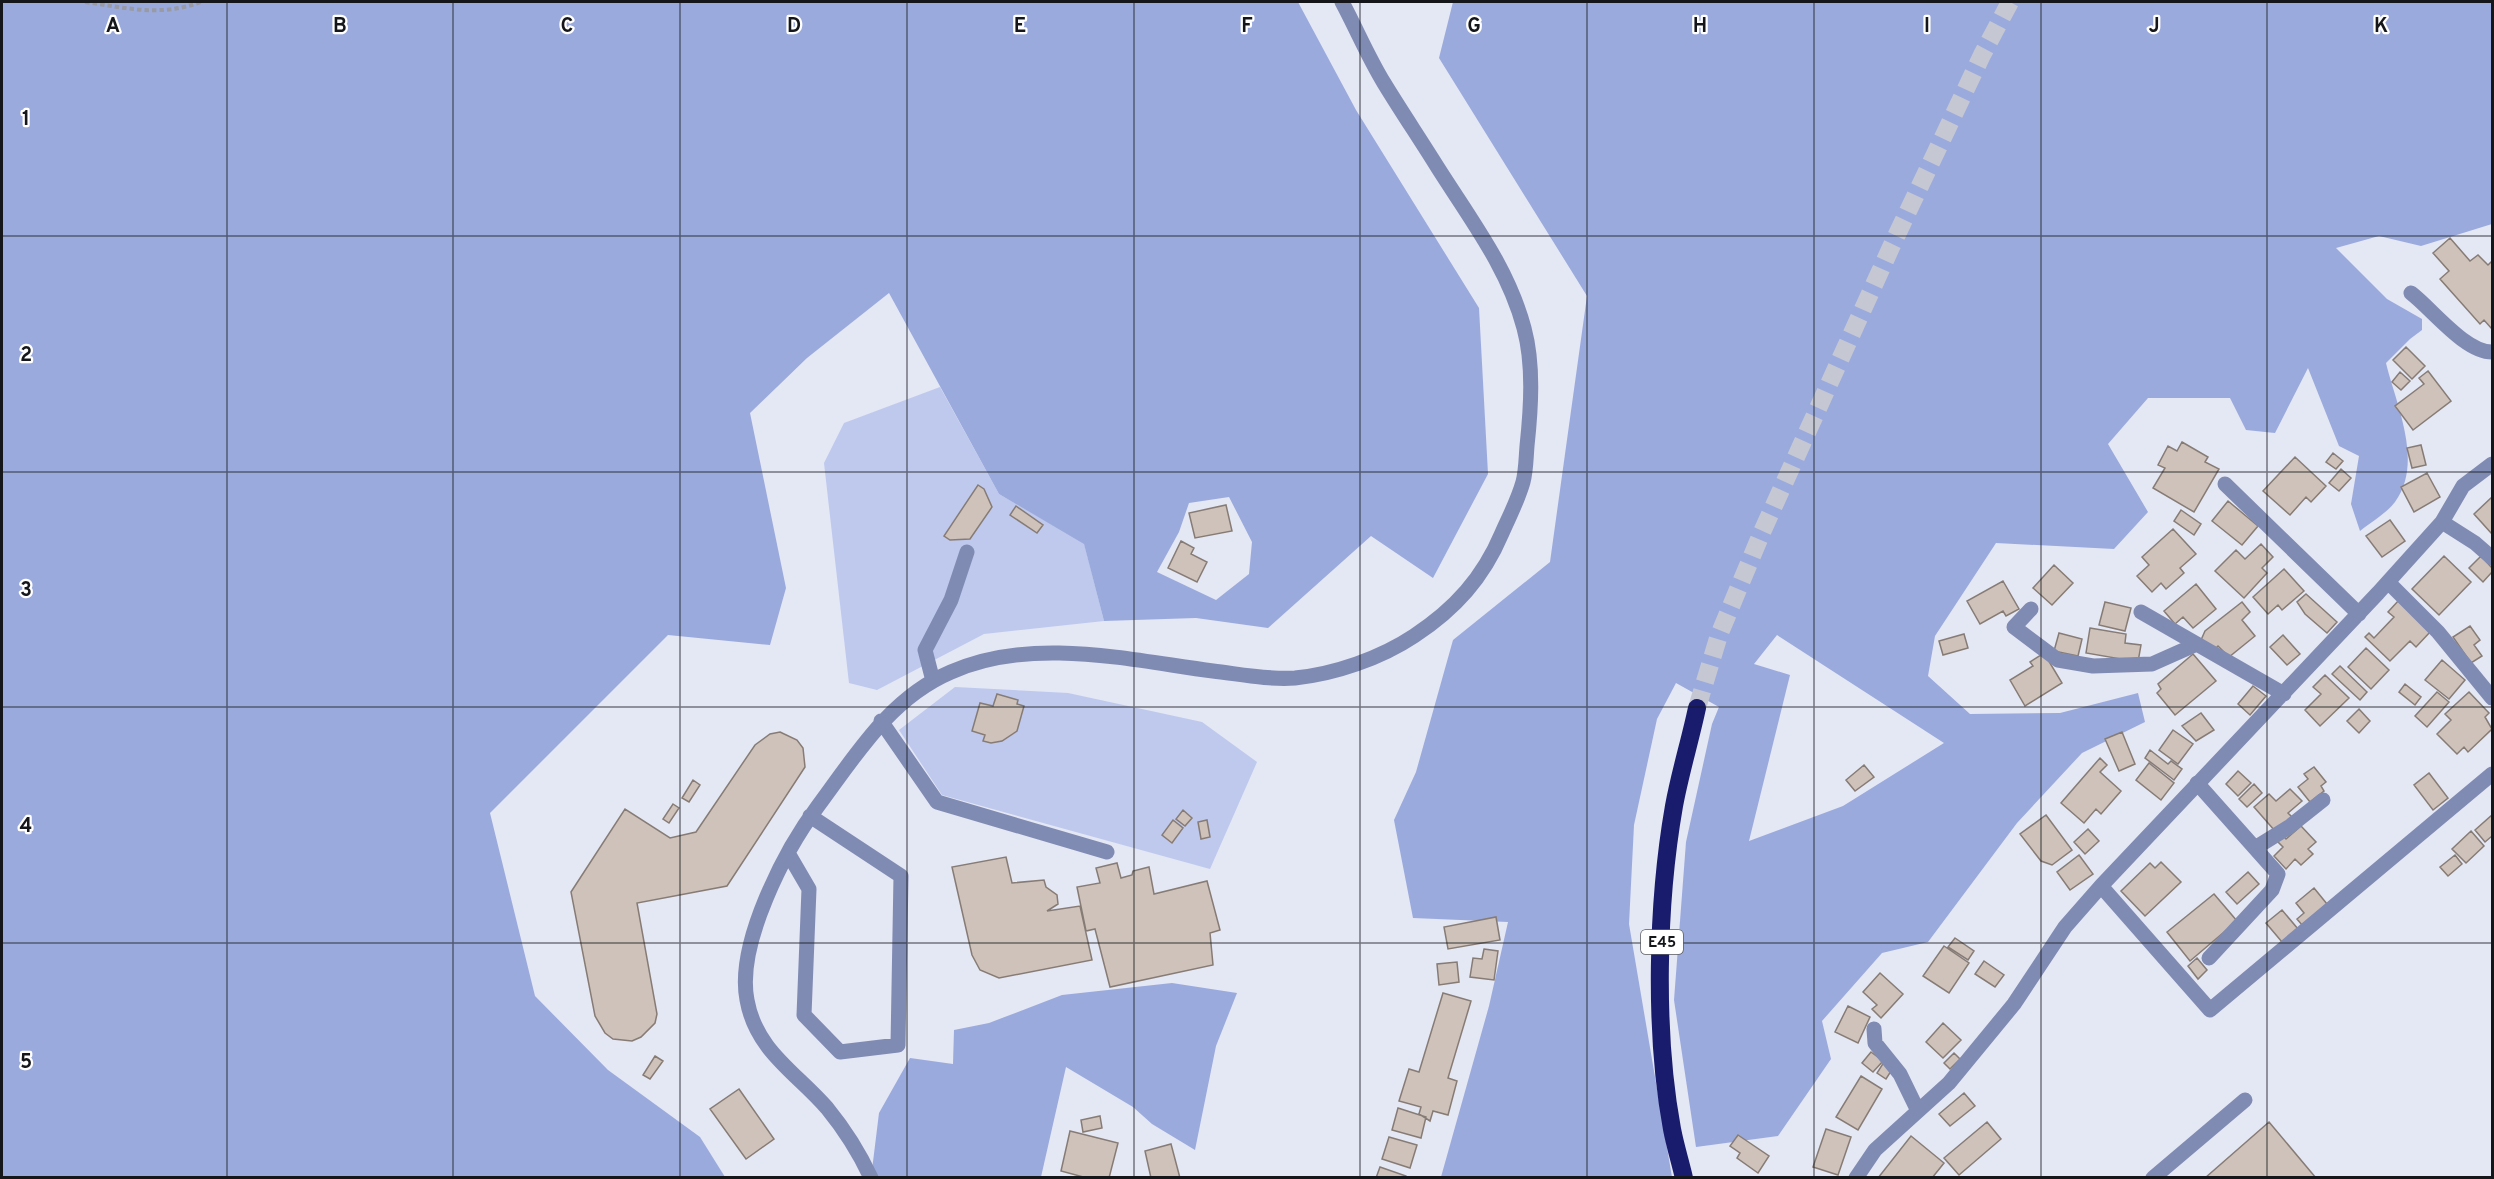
<svg xmlns="http://www.w3.org/2000/svg" width="2494" height="1179" font-family="Overpass,sans-serif">
<style>
.green{fill:#bec9ed}
.forest{fill:#9baadd;fill-rule:evenodd}
.building{fill:#cec2bb;stroke:#877c75;stroke-width:1.5}
.lines{fill:none;stroke-linecap:round;stroke-linejoin:round}
.highway-tunnel{stroke:#c5c8d3;stroke-width:18;stroke-dasharray:18 9;stroke-linecap:butt}
.path{stroke:#989ba5;stroke-width:4;stroke-dasharray:4.5 3;stroke-linecap:butt}
.minor{stroke:#808bb3;stroke-width:15}
.highway{stroke:#191c6d;stroke-width:18}
.grid{fill:none;stroke:#14161a;stroke-width:1.5;stroke-opacity:0.55}
.labels{text-anchor:middle;stroke-width:4.5;stroke-linejoin:round;paint-order:stroke}
.shield{fill:#fff;stroke:#5a5c5f;stroke-width:1.5}
.shield-label{font-size:15px;font-weight:bold;fill:#14161a}
.grid-label{font-size:20px;text-anchor:middle;font-weight:bold;fill:#14161a;stroke:#fff;stroke-width:4.5;stroke-linejoin:round;paint-order:stroke}
</style>
<rect width="100%" height="100%" fill="#e4e7f4"/>
<path class="green" d="M 940,387 L 999,494 L 1084,543 L 1104,621 L 984,634 L 877,690 L 849,683 L 824,463 L 844,423 Z
M 955,687 L 1068,693 L 1202,722 L 1257,762 L 1210,869 L 942,795 L 899,730 Z"/>
<path class="forest" d="M 2,2 L 1298,2 L 1356,110 L 1479,308 L 1488,474 L 1433,578 L 1371,536 L 1268,628 L 1196,618 L 1104,621 L 1084,544 L 999,494 L 889,293 L 807,358 L 750,413 L 786,588 L 770,645 L 668,635 L 490,813 L 535,996 L 608,1070 L 700,1137 L 725,1177 L 2,1177 ZM 1229,497 L 1252,542 L 1249,574 L 1216,600 L 1157,572 L 1179,532 L 1189,503 Z
M 1453,2 L 2492,2 L 2492,224 L 2421,246 L 2379,236 L 2336,248 L 2387,299 L 2422,319 L 2422,330 L 2410,339 L 2386,363 C 2396,405 2424,462 2395,502 C 2387,513 2371,522 2360,531 L 2351,504 L 2359,456 L 2339,446 L 2308,368 L 2275,433 L 2246,430 L 2230,398 L 2148,398 L 2108,444 L 2148,512 L 2114,549 L 1996,543 L 1935,636 L 1928,676 L 1970,714 L 2060,713 L 2138,693 L 2145,722 L 2082,753 L 2017,823 L 1928,942 L 1882,953 L 1822,1021 L 1831,1059 L 1778,1136 L 1696,1147 L 1674,1000 L 1686,842 L 1712,724 L 1719,707 L 1676,683 L 1657,719 L 1634,825 L 1629,924 L 1672,1177 L 1441,1177 L 1489,1006 L 1508,922 L 1413,918 L 1394,820 L 1416,772 L 1453,640 L 1550,562 L 1587,296 L 1439,58 ZM 1777,635 L 1944,743 L 1843,806 L 1749,841 L 1790,675 L 1754,664 Z
M 1172,983 L 1237,993 L 1216,1046 L 1195,1150 L 1152,1124 L 1133,1107 L 1066,1067 L 1041,1177 L 871,1178 L 879,1113 L 910,1058 L 953,1064 L 954,1030 L 989,1023 L 1062,995 Z"/>
<path class="building" d="M 2450,238 L 2470,261 L 2478,255 L 2488,265 L 2492,261 L 2492,329 L 2484,320 L 2480,324 L 2440,279 L 2449,271 L 2433,253 Z
M 2406,347 L 2425,366 L 2412,379 L 2393,360 Z
M 2428,371 L 2451,401 L 2413,430 L 2395,406 L 2424,384 L 2419,378 Z
M 2400,372 L 2410,381 L 2401,390 L 2392,382 Z
M 2182,442 L 2208,457 L 2205,462 L 2219,469 L 2194,512 L 2153,488 L 2165,468 L 2158,465 L 2168,446 L 2177,451 Z
M 2421,445 L 2426,465 L 2412,468 L 2407,448 Z
M 2333,453 L 2343,461 L 2336,469 L 2326,462 Z
M 2295,457 L 2326,486 L 2311,502 L 2306,497 L 2290,515 L 2263,491 Z
M 2341,469 L 2351,478 L 2339,491 L 2329,483 Z
M 2427,473 L 2440,497 L 2414,512 L 2401,487 Z
M 978,485 L 984,489 L 992,507 L 970,539 L 950,540 L 944,536 Z
M 2492,497 L 2492,534 L 2474,514 Z
M 2228,501 L 2258,526 L 2242,545 L 2212,521 Z
M 1226,505 L 1232,531 L 1195,538 L 1189,513 Z
M 1016,506 L 1043,525 L 1037,533 L 1010,515 Z
M 2181,510 L 2201,524 L 2194,535 L 2174,521 Z
M 2390,520 L 2405,541 L 2382,557 L 2366,536 Z
M 2173,529 L 2196,554 L 2180,568 L 2184,573 L 2166,589 L 2161,583 L 2152,592 L 2137,576 L 2149,565 L 2142,557 Z
M 1181,541 L 1194,548 L 1191,554 L 1207,562 L 1197,582 L 1168,568 Z
M 2261,544 L 2273,557 L 2262,568 L 2267,573 L 2244,598 L 2215,571 L 2236,550 L 2245,559 Z
M 2444,556 L 2471,582 L 2439,615 L 2412,589 Z
M 2481,556 L 2492,568 L 2492,572 L 2483,582 L 2469,568 Z
M 2054,565 L 2073,583 L 2052,605 L 2033,588 Z
M 2284,569 L 2304,591 L 2282,610 L 2278,605 L 2268,614 L 2253,597 Z
M 2003,581 L 2019,609 L 2006,616 L 2003,611 L 1980,624 L 1967,601 Z
M 2196,584 L 2216,609 L 2193,628 L 2183,617 L 2175,624 L 2164,611 Z
M 2306,594 L 2337,622 L 2327,633 L 2305,614 L 2297,602 Z
M 2399,600 L 2431,631 L 2416,647 L 2410,641 L 2390,661 L 2365,637 L 2369,633 L 2374,638 L 2394,617 L 2388,612 Z
M 2105,602 L 2131,608 L 2125,631 L 2099,625 Z
M 2242,602 L 2250,612 L 2242,620 L 2255,636 L 2229,657 L 2218,646 L 2213,651 L 2201,640 L 2205,631 Z
M 2470,626 L 2480,640 L 2474,645 L 2482,656 L 2471,663 L 2453,637 Z
M 2090,628 L 2126,634 L 2125,643 L 2141,645 L 2138,662 L 2086,653 Z
M 2059,633 L 2082,639 L 2078,656 L 2054,651 Z
M 1964,634 L 1968,648 L 1943,655 L 1939,641 Z
M 2283,635 L 2300,654 L 2287,665 L 2270,647 Z
M 2366,648 L 2389,670 L 2371,689 L 2348,667 Z
M 2044,653 L 2062,683 L 2025,706 L 2010,680 L 2033,666 L 2030,662 Z
M 2193,654 L 2216,681 L 2175,715 L 2157,693 L 2161,689 L 2158,684 Z
M 2442,660 L 2465,680 L 2449,699 L 2425,680 Z
M 2340,666 L 2367,692 L 2360,700 L 2332,674 Z
M 2325,675 L 2349,698 L 2320,726 L 2305,710 L 2321,694 L 2313,687 Z
M 2405,684 L 2421,697 L 2415,705 L 2399,692 Z
M 2253,686 L 2266,696 L 2250,715 L 2238,704 Z
M 2437,692 L 2449,702 L 2427,727 L 2415,716 Z
M 2469,692 L 2489,713 L 2485,717 L 2492,729 L 2468,752 L 2464,747 L 2457,754 L 2437,734 L 2451,720 L 2445,714 Z
M 997,694 L 1018,700 L 1017,704 L 1024,706 L 1017,731 L 1002,741 L 991,743 L 983,741 L 985,735 L 972,731 L 980,703 L 993,706 Z
M 2359,709 L 2370,721 L 2359,733 L 2347,721 Z
M 2201,713 L 2214,730 L 2196,741 L 2182,726 Z
M 2173,730 L 2193,744 L 2178,764 L 2159,750 Z
M 780,732 L 797,740 L 803,748 L 805,767 L 727,886 L 637,903 L 657,1014 L 655,1023 L 641,1037 L 632,1041 L 613,1039 L 605,1033 L 595,1016 L 571,892 L 625,809 L 670,838 L 696,832 L 755,745 L 770,734 Z
M 2122,732 L 2135,764 L 2119,771 L 2105,739 Z
M 2150,750 L 2168,764 L 2171,761 L 2182,769 L 2174,780 L 2145,758 Z
M 2100,758 L 2107,765 L 2100,772 L 2121,791 L 2101,814 L 2096,809 L 2084,823 L 2061,803 Z
M 2149,763 L 2174,783 L 2161,800 L 2136,780 Z
M 1864,765 L 1874,777 L 1855,791 L 1846,780 Z
M 2314,767 L 2326,782 L 2321,786 L 2324,791 L 2310,802 L 2298,787 L 2308,779 L 2304,774 Z
M 2238,771 L 2251,783 L 2238,796 L 2226,784 Z
M 2429,773 L 2448,798 L 2433,810 L 2414,785 Z
M 693,780 L 700,785 L 689,802 L 682,798 Z
M 2254,784 L 2262,793 L 2247,807 L 2239,799 Z
M 2290,789 L 2302,801 L 2288,813 L 2292,817 L 2275,831 L 2254,807 L 2269,794 L 2276,801 Z
M 673,804 L 679,808 L 669,823 L 663,819 Z
M 1183,810 L 1192,818 L 1185,826 L 1176,819 Z
M 2046,815 L 2072,850 L 2052,865 L 2041,861 L 2020,834 Z
M 2492,815 L 2492,836 L 2485,842 L 2475,830 Z
M 1173,820 L 1183,828 L 1172,843 L 1162,835 Z
M 1207,820 L 1210,837 L 1201,839 L 1198,822 Z
M 2301,826 L 2316,842 L 2308,849 L 2313,854 L 2301,865 L 2295,859 L 2286,869 L 2274,856 L 2283,847 L 2276,840 L 2282,834 L 2286,839 Z
M 2088,829 L 2099,841 L 2085,854 L 2074,842 Z
M 2471,831 L 2484,846 L 2466,863 L 2452,849 Z
M 2079,855 L 2093,874 L 2070,890 L 2057,872 Z
M 2455,855 L 2462,864 L 2448,876 L 2440,867 Z
M 1006,857 L 1012,883 L 1044,880 L 1046,887 L 1057,895 L 1058,904 L 1047,911 L 1080,906 L 1092,960 L 999,978 L 980,970 L 972,955 L 952,867 Z
M 2161,862 L 2181,882 L 2145,916 L 2121,891 L 2150,863 L 2155,868 Z
M 1117,863 L 1121,878 L 1132,875 L 1133,871 L 1149,867 L 1154,894 L 1207,881 L 1220,930 L 1210,933 L 1213,965 L 1110,987 L 1095,929 L 1086,931 L 1077,887 L 1100,883 L 1096,868 Z
M 2248,872 L 2259,884 L 2237,904 L 2226,892 Z
M 2314,888 L 2327,904 L 2302,925 L 2297,919 L 2304,913 L 2296,903 Z
M 2214,894 L 2237,921 L 2190,961 L 2167,932 Z
M 2282,910 L 2298,929 L 2282,942 L 2266,923 Z
M 1496,917 L 1500,940 L 1448,949 L 1444,927 Z
M 1955,938 L 1974,951 L 1968,960 L 1948,947 Z
M 1944,946 L 1969,963 L 1949,993 L 1923,976 Z
M 1484,949 L 1498,951 L 1494,980 L 1470,977 L 1473,958 L 1482,959 Z
M 2197,958 L 2207,970 L 2198,979 L 2188,966 Z
M 1984,961 L 2004,975 L 1995,987 L 1975,974 Z
M 1457,962 L 1459,982 L 1439,985 L 1437,964 Z
M 1880,973 L 1903,994 L 1881,1018 L 1872,1009 L 1877,1005 L 1863,992 Z
M 1443,993 L 1471,1001 L 1448,1078 L 1457,1081 L 1448,1115 L 1433,1111 L 1430,1121 L 1419,1114 L 1421,1107 L 1399,1101 L 1409,1069 L 1419,1072 Z
M 1848,1006 L 1870,1017 L 1858,1043 L 1835,1032 Z
M 1943,1023 L 1961,1040 L 1943,1058 L 1926,1042 Z
M 1871,1052 L 1883,1061 L 1873,1072 L 1862,1063 Z
M 1954,1053 L 1960,1059 L 1950,1069 L 1944,1063 Z
M 655,1056 L 663,1061 L 650,1079 L 643,1075 Z
M 1884,1062 L 1893,1068 L 1886,1079 L 1877,1073 Z
M 1861,1076 L 1882,1089 L 1858,1130 L 1836,1117 Z
M 739,1089 L 774,1139 L 746,1159 L 710,1109 Z
M 1964,1093 L 1975,1106 L 1950,1126 L 1939,1114 Z
M 1398,1108 L 1426,1117 L 1421,1138 L 1392,1130 Z
M 1100,1116 L 1102,1128 L 1083,1132 L 1081,1120 Z
M 1987,1122 L 2001,1139 L 1959,1175 L 1944,1158 Z
M 2269,1122 L 2316,1178 L 2205,1178 Z
M 1826,1129 L 1851,1137 L 1838,1175 L 1813,1167 Z
M 1070,1131 L 1118,1143 L 1109,1178 L 1087,1178 L 1061,1171 Z
M 1738,1135 L 1769,1156 L 1758,1173 L 1737,1158 L 1740,1153 L 1730,1146 Z
M 1911,1136 L 1944,1163 L 1932,1178 L 1878,1178 Z
M 1389,1137 L 1417,1145 L 1410,1168 L 1382,1159 Z
M 1171,1144 L 1180,1178 L 1151,1178 L 1145,1151 Z
M 1380,1167 L 1406,1176 L 1406,1178 L 1376,1178 Z"/>
<g class="lines">
<path class="highway-tunnel" d="M 1697,708 L 1719,635 L 1762,532 L 1892,245 L 1982,55 L 2010,2"/>
<path class="path" d="M 85,2 C 127,8 160,17 201,2"/>
<path class="minor" d="M 2411,293 C 2433,310 2465,352 2492,352
M 2225,484 L 2359,614
M 2442,522 L 2475,543 L 2492,558
M 2388,582 L 2438,632 L 2492,698
M 2031,609 L 2014,627 L 2058,660 L 2093,666 L 2152,664 L 2197,644
M 2141,612 L 2284,694
M 933,681 L 925,650 L 951,600 L 967,552
M 881,721 L 937,802 L 1107,852
M 2197,783 L 2278,874 L 2272,890 L 2209,958
M 2255,848 L 2289,827 L 2323,800
M 788,853 L 809,889 L 804,1015 L 840,1052 L 898,1045 L 901,876 L 810,816
M 2101,886 L 2210,1010 L 2492,774
M 1874,1029 L 1875,1043 L 1900,1074 L 1918,1111
M 871,1178 C 859,1152 845,1130 827,1108 C 797,1073 756,1051 747,1000 C 736,944 785,850 818,806 C 856,755 890,698 951,672 C 1032,636 1129,660 1213,671 C 1239,674 1269,680 1295,678 C 1335,674 1381,658 1414,636 C 1455,609 1483,578 1502,533 C 1509,517 1518,500 1523,482 C 1526,471 1526,458 1527,446 C 1531,408 1534,365 1524,328 C 1508,268 1471,220 1438,168 C 1420,139 1401,111 1384,83 C 1368,57 1356,28 1342,2
M 1856,1178 L 1875,1150 L 1949,1083 L 2014,1004 L 2065,927 L 2101,886 L 2378,593 L 2442,522 L 2463,486 L 2492,464
M 2153,1178 L 2245,1100"/>
<path class="highway" d="M 1684,1178 C 1680,1161 1675,1145 1672,1129 C 1654,1032 1657,903 1674,806 C 1680,773 1690,741 1697,708"/>
</g>
<path class="grid" d="M 227,2 L 227,1178M 453,2 L 453,1178M 680,2 L 680,1178M 907,2 L 907,1178M 1134,2 L 1134,1178M 1360,2 L 1360,1178M 1587,2 L 1587,1178M 1814,2 L 1814,1178M 2041,2 L 2041,1178M 2267,2 L 2267,1178M 2,236 L 2492,236M 2,472 L 2492,472M 2,707 L 2492,707M 2,943 L 2492,943"/>
<g class="labels">
<rect class="shield" x="1641" y="930" width="42" height="24" rx="4.5"/>
<g class="shield-label">
<text x="1662" y="947">E45</text>
</g>
</g>
<g class="grid-label">
<text x="113" y="32">A</text>
<text x="340" y="32">B</text>
<text x="567" y="32">C</text>
<text x="794" y="32">D</text>
<text x="1020" y="32">E</text>
<text x="1247" y="32">F</text>
<text x="1474" y="32">G</text>
<text x="1700" y="32">H</text>
<text x="1927" y="32">I</text>
<text x="2154" y="32">J</text>
<text x="2381" y="32">K</text>
<text x="26" y="125">1</text>
<text x="26" y="361">2</text>
<text x="26" y="596">3</text>
<text x="26" y="832">4</text>
<text x="26" y="1068">5</text>
</g>
<rect width="2494" height="1179" fill="none" stroke="#14161a" stroke-width="6"/>
</svg>
